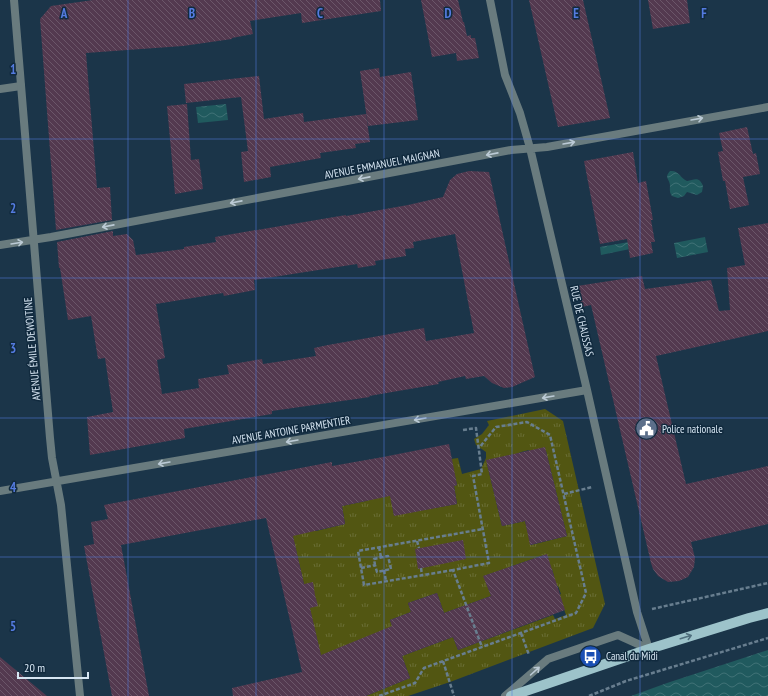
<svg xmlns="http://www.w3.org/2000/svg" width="768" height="696" font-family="'PT Sans Narrow',sans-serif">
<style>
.grass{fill:url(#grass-tufts);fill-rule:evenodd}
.water{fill:url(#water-waves)}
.building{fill:url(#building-back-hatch);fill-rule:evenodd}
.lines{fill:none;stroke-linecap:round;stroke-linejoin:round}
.path{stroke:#687e8f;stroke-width:2.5;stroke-dasharray:4 2;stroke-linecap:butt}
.service{stroke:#697b7e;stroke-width:8}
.minor{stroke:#697b7e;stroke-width:8}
.primary{stroke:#9dc3ca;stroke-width:10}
.oneway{stroke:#bbcad5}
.oneway2{stroke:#506f7d}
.grid{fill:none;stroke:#547be0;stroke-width:1;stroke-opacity:0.55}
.labels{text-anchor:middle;stroke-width:3;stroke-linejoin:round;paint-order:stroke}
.street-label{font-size:11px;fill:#d6e5f2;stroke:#112a3e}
.poi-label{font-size:11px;fill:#d6e5f2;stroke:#112a3e;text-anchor:start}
.grid-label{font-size:13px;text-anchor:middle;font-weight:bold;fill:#547be0;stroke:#112a3e;stroke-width:3;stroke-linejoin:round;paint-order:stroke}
</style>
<defs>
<pattern id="grass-tufts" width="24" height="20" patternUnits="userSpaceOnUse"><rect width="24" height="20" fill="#525612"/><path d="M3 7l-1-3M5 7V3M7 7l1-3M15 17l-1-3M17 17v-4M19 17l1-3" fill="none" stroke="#6a6e35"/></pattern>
<pattern id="water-waves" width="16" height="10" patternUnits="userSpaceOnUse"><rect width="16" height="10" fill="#205a5e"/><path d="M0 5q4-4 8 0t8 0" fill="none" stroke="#407276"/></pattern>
<pattern id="building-back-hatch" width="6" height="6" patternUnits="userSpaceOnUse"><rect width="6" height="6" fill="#53394f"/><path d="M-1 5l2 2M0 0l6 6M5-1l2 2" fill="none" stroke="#6b5669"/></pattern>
</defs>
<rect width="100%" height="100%" fill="#1b3549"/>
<path class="grass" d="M 545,409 L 563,421 L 605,604 L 593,628 L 450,682 L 408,696 L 366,696 L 410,678 L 402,656 L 453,637 L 458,650 L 553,615 L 555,619 L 566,615 L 559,595 L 561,594 L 558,586 L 550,588 L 547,578 L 554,576 L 552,569 L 549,569 L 544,555 L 484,576 L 491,596 L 444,613 L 437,593 L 408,603 L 411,612 L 390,620 L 396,637 L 323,665 L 288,516 L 316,531 L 345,524 L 342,506 L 366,501 L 390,493 L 394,515 L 457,504 L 454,486 L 457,485 L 451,459 L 458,458 L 462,474 L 481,469 L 486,458 L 486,452 L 476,445 L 474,439 L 482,434 L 489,425 L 487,421 ZM 529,450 L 530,454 L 546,451 L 567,536 L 531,545 L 525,521 L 502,526 L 487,464 L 503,460 L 521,452 Z"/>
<path class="water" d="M 226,104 L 228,120 L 198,123 L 196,107 Z
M 670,171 C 679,170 680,178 687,181 C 694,180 699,176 703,186 L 702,192 L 697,195 L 687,192 L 684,196 L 678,198 L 672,196 C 669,192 670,189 670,185 C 669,178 664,178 670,171 Z
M 705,237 L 708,252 L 677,258 L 674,243 Z
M 629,242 L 630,249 L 601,255 L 600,247 Z
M 768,650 L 768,696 L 631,696 L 667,683 Z"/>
<path class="building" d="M 93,0 L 380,0 L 381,11 L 302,23 L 301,13 L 250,21 L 253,34 L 232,38 L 232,39 L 183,46 L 86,53 L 97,188 L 110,187 L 112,220 L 56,230 L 40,19 L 51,6 Z
M 421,0 L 458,0 L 463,22 L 464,22 L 467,36 L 471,35 L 471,38 L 475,38 L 479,58 L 457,61 L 456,53 L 432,57 Z
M 529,0 L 583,0 L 610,118 L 558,127 Z
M 648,0 L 687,0 L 690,23 L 653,29 Z
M 379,68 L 380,77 L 411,72 L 418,120 L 368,126 L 360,71 Z
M 259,76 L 264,119 L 303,113 L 304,122 L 366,114 L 370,142 L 355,144 L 356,148 L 320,153 L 321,158 L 270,167 L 271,177 L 244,182 L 241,152 L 248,151 L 241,97 L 186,103 L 184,84 Z
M 187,104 L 191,160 L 199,159 L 203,189 L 175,194 L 167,106 Z
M 747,127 L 753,154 L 756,153 L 760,174 L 743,177 L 749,205 L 730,209 L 725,181 L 723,181 L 718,152 L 723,151 L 719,133 Z
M 633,152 L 638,183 L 646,181 L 653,220 L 651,220 L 655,242 L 651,242 L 653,253 L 630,258 L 627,239 L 600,244 L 584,161 Z
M 469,171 L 489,172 L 535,377 L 512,387 L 504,388 L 492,383 L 484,376 L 466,379 L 465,376 L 438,382 L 439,384 L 369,396 L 370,397 L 272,411 L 272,414 L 184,429 L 185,438 L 90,455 L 87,417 L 113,412 L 105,358 L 98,359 L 91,316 L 68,320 L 60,268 L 59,268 L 57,242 L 113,231 L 113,236 L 127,234 L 133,240 L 136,255 L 184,249 L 184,247 L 216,242 L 215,237 L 346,215 L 346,216 L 408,205 L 443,197 L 450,180 L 457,174 ZM 455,234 L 474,333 L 426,341 L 424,328 L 328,345 L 314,348 L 316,356 L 263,364 L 262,359 L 227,365 L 229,374 L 198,379 L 199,388 L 162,394 L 157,360 L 165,358 L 156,304 L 223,293 L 224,296 L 255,290 L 254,280 L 357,264 L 358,268 L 376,265 L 375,261 L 406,256 L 405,249 L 414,248 L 413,242 Z
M 768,223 L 768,331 L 656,356 L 686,484 L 768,466 L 768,524 L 691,542 L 695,558 L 694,567 L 688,577 L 679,581 L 668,582 L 658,576 L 653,569 L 651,563 L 591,305 L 582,307 L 577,286 L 642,276 L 645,289 L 711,280 L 719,311 L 730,310 L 727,268 L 745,265 L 738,228 Z
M 449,444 L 457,485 L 454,486 L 457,504 L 394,516 L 390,496 L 342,506 L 345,524 L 293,536 L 304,584 L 313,582 L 315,595 L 318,606 L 310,608 L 321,655 L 392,626 L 390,620 L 411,612 L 408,603 L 437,593 L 444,613 L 491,596 L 483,576 L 547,554 L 565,610 L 458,650 L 453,637 L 402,656 L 410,678 L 366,696 L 233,696 L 232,688 L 302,672 L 266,518 L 121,545 L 149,696 L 112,696 L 84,546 L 94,544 L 91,522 L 108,519 L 104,505 L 332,462 L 332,466 L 383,457 Z
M 545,447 L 567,536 L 530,545 L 525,521 L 502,526 L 486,460 Z
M 463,540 L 466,559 L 418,569 L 415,549 Z
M 0,657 L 47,696 L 0,696 Z"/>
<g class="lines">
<path class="path" d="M 463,430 L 476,428 L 482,474 L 473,476 L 489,563 L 453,570 L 482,647
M 564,494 L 592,487
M 417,541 L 419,548
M 379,547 L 381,557
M 361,568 L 375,565 L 377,572 L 391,569 L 388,556 L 374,559 L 375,565
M 421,568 L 422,575
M 384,570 L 386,581
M 453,570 L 364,585 L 358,551 L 483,529
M 652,609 L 768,583
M 521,633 L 529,655
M 443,661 L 454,696
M 379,696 L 415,683 L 424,668 L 576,613 L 586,593 L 550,435 L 527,422 L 496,427 L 479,448
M 589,696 L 626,681 L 768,638"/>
<path class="service" d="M 0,89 L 21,86
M 505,696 L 548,659 L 609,638 L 618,635 L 649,649"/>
<path class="minor" d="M 14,0 L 50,438 L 52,458 L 61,505 L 80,696
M 490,0 L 505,75 L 520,113 L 530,148 L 587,390 L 637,612 L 649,649
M 0,245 L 51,237 L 511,150 L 547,147 L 768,107
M 0,491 L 587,390"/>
<path class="primary" d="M 511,696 L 649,649 L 749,618 L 768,613"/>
</g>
<defs><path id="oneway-shaft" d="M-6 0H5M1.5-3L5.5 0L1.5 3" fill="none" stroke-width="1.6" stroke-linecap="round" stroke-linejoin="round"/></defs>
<g class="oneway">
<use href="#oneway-shaft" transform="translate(697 119) rotate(-10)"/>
<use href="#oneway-shaft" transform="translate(569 143) rotate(-10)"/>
<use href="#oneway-shaft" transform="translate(492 154) rotate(169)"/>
<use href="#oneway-shaft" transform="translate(364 178) rotate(169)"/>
<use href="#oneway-shaft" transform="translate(236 202) rotate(169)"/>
<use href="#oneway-shaft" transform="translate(108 226) rotate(169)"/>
<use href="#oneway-shaft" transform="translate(17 243) rotate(-9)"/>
<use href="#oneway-shaft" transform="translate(548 397) rotate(170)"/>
<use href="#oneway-shaft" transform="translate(420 419) rotate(170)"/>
<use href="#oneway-shaft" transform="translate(292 441) rotate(170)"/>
<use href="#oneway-shaft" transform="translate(164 463) rotate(170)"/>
<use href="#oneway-shaft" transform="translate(535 671) rotate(-42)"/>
</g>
<use class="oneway2" href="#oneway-shaft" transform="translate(686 637) rotate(-17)"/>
<path class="grid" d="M 128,0 L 128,696M 256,0 L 256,696M 384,0 L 384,696M 512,0 L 512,696M 640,0 L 640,696M 0,139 L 768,139M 0,278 L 768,278M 0,418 L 768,418M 0,557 L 768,557"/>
<defs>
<symbol id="civic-disc" viewBox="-11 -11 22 22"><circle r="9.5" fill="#5c6f8a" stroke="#112a3e"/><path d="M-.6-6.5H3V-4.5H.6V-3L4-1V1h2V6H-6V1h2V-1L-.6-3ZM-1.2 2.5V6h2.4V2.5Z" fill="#fff"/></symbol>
<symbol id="bus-disc" viewBox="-11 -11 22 22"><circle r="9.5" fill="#1a4fb4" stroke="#112a3e"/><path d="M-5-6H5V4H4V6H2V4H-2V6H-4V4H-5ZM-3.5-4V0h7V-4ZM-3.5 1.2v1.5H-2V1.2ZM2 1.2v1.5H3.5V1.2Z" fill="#fff"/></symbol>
</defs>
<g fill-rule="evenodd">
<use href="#civic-disc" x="634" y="416" width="25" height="25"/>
<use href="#bus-disc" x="578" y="644" width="25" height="25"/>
</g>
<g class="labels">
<g class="street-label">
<text transform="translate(382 164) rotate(-11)" y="4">AVENUE EMMANUEL MAIGNAN</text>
<text transform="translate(582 321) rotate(77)" y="4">RUE DE CHAUSSAS</text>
<text transform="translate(32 349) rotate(-95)" y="4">AVENUE ÉMILE DEWOITINE</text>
<text transform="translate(291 430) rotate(-10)" y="4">AVENUE ANTOINE PARMENTIER</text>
</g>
<g class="poi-label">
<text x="662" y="433">Police nationale</text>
<text x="606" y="660">Canal du Midi</text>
</g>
</g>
<g class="grid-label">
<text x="64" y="18">A</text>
<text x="192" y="18">B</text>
<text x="320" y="18">C</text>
<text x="448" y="18">D</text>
<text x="576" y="18">E</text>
<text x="704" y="18">F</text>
<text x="13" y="74">1</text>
<text x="13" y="213">2</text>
<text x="13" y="353">3</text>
<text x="13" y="492">4</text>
<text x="13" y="631">5</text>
</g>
<path d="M18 672v6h70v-6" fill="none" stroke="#d6e5f2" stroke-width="2"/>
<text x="24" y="672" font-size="12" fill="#d6e5f2" stroke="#112a3e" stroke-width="3" paint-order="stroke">20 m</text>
</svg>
